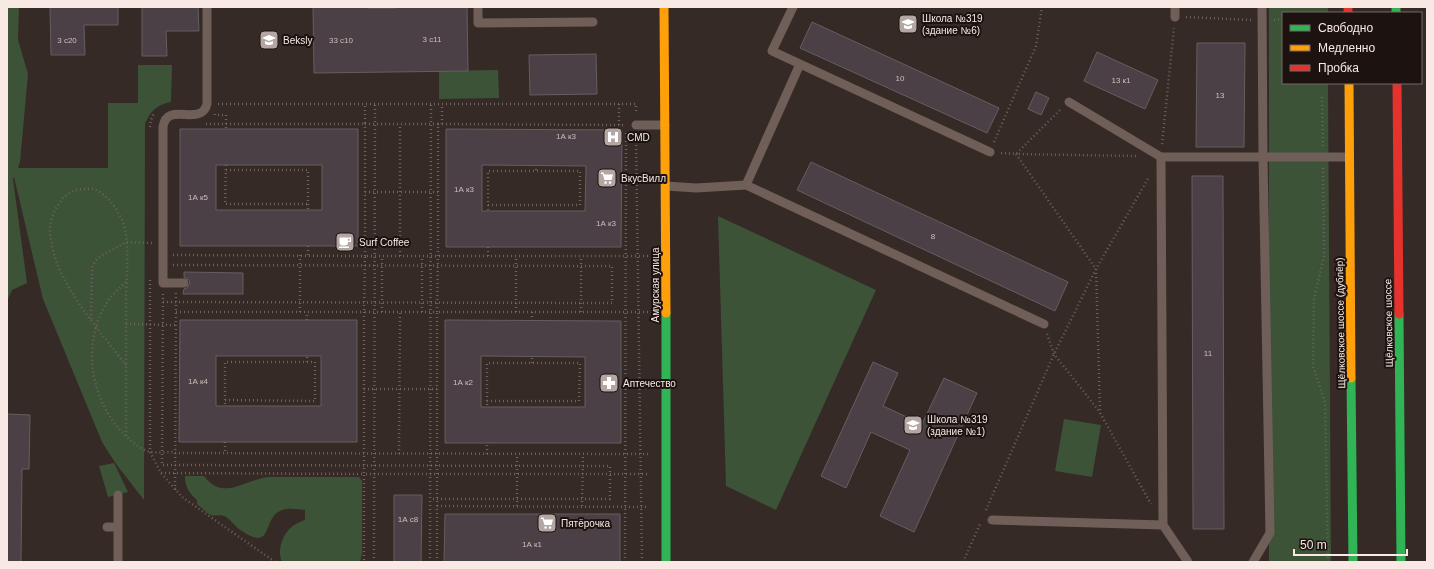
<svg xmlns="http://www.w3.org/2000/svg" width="1434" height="569" font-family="Arial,sans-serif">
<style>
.green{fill:#3c5338}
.building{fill:#4c4047;stroke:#655e60;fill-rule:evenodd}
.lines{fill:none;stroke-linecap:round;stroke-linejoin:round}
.path{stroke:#6e615d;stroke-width:2.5;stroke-dasharray:1 3;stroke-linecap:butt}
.lane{stroke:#6f5f58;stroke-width:9}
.fast{stroke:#30b455;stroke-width:9}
.slow{stroke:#ff9f0a;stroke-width:9}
.jam{stroke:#e5322d;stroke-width:9}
.labels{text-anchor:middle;stroke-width:4;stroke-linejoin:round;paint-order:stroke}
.number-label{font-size:8px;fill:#cdbfbd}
.poi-label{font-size:10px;fill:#f8e9e4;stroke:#1c120f;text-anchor:start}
.street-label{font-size:10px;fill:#f8e9e4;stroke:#1c120f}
</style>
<rect width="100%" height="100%" fill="#352a26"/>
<path class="green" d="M 7,7 L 19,7 L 18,40 L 28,74 L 20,162 L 18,168 L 108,168 L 108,103 L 138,103 L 138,65 L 172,65 L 171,102 C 158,104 150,111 145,124 L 144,500 L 116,464 L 102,442 L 43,299 L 14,177 L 13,179 L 27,283 L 12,290 L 7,301 Z
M 1269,7 L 1328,7 L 1328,13 L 1283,13 L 1283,83 L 1328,83 L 1331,562 L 1269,562 Z
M 498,70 L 499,98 L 439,99 L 439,71 Z
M 718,216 L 876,290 L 776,510 L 726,486 Z
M 1064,419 L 1101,425 L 1092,477 L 1055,471 Z
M 114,463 L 128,492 L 108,497 L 99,466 Z
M 185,476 L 204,476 C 223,501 243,481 267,477 L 359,477 L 362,481 L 362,554 L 360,562 L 282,562 C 276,549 284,530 296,524 C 299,522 302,521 305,520 L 305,510 C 297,509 285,507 278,512 C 263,522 272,551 242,531 C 235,527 232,521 226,517 C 221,513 216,517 211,515 C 206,513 201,507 197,504 L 197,500 C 189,493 185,487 185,476 Z"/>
<path class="building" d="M 50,7 L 118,7 L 118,25 L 84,25 L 85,55 L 51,55 Z
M 142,7 L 198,7 L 199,31 L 166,31 L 167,56 L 142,56 Z
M 313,7 L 368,7 L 368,8 L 395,8 L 395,7 L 467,7 L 468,71 L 314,73 Z
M 812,22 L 999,108 L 987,133 L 800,48 Z
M 1197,43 L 1245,43 L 1244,147 L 1196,147 Z
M 1097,52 L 1158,80 L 1145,109 L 1084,81 Z
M 596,54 L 597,94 L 530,95 L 529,55 Z
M 1036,92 L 1049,98 L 1041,115 L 1028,109 Z
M 180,129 L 358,129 L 358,246 L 180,246 ZM 216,165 L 322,165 L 322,210 L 216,210 Z
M 446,129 L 622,130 L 621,247 L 446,247 ZM 482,165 L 586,166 L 585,211 L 482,211 Z
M 811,162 L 1068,282 L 1055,311 L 797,190 Z
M 1192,176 L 1223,176 L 1224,529 L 1193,529 Z
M 184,272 L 243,273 L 243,294 L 183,294 L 184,289 L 187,288 L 190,283 L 189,280 L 184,277 Z
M 180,320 L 357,320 L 357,442 L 179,442 ZM 216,356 L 321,356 L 321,406 L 216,406 Z
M 445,320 L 621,321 L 621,443 L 445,443 ZM 481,356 L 585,357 L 585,407 L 481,407 Z
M 873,362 L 898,373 L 883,406 L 922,424 L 944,378 L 977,393 L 914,532 L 880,516 L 910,450 L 871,432 L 846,488 L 821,476 Z
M 7,414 L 30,415 L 29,469 L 22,469 L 21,562 L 7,562 Z
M 394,495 L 422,495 L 421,562 L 394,562 Z
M 445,514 L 620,514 L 620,562 L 444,562 Z"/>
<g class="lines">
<path class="path" d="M 1186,17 L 1251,20
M 1274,20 L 1283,19
M 1322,97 L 1323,147
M 218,104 L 636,104 L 636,114
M 215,114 L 215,115 L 226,115 L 226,129
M 206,124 L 365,124 L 365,104
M 438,124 L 626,125
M 442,124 L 442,104
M 619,125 L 619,104
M 150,127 L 151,120 L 154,113
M 636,137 L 642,562
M 994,142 L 1036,46 L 1042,7
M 1162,144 L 1174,28
M 1001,153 L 1016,154 L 1061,109
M 226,165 L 225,204 L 308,204
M 536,165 L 536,171
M 1323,168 L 1324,256 L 1314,299 L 1313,366 L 1325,402 L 1328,562
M 226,170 L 308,170 L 308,210
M 365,192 L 438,192
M 488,205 L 580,205 L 580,171 L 488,171 L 488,211
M 488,247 L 488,256
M 173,255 L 365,256 L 365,124 L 438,124 L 438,256 L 437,312 L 364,312 L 365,256 L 438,256 C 508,256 578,256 649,256
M 308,255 L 308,246
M 400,256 L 400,124
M 150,280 L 150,452 L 161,473 L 182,497 L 275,562
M 126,282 C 119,289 111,295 106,304 C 82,344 90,397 121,431 C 129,439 140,450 151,452 C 159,453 167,452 175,452
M 163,294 L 162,465 L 610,466 L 610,499 L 430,499
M 163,302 L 612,303 L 612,266 L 173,265
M 176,312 L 364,312 L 364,474 L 648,474
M 300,312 L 300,255
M 382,312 L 382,256
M 422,312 L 422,256
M 516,312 L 516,256
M 532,312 L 532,320
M 581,312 L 581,256
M 91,319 L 92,268 L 95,261 L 98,258 L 126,242 L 152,243
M 307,320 L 307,312
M 126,324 L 176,325
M 1047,334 L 1054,354 L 1099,411 L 1151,504
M 307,362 L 307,356
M 532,363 L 532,357
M 126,365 C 100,331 56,283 51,240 C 50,235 49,227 51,222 C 54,206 67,188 85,189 C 87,189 91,188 94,189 C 108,195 119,211 124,225 C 129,242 127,276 126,294 C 126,342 126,389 126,436
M 364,389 L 437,389
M 225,400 L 225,362 L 315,362 L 315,401 L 225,400 L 225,406
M 487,401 L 579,401 L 580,363 L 487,363 L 487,407
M 1100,410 L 1096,269 L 1016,154 L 1136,156
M 225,442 L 225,453
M 175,453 L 649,454
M 399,454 L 400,312
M 487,454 L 487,443
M 161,473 L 364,474 L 364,562
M 175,490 L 176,293
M 437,506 L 648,507
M 517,506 L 517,454
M 582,506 L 583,454
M 986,510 L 1054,354 L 1096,269 L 1149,177
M 374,562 L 375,104
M 430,562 L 431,104
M 437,562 L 437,312 L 649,312
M 625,562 L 626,131
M 963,562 L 981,522"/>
<path class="lane" d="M 478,7 L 478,23 L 593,22
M 793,7 L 772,51 L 800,64
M 1175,17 L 1175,7
M 1069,102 L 1161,157 L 1349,157
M 636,125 L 665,125
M 1161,157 L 1163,525 L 1188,562
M 746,185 L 800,64 L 990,152
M 666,186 L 696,188 L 746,185 L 1044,324
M 184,283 L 163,283 L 163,127 C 167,100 201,128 207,104 L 207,7
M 992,520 L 1163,525
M 107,527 L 118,527
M 118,562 L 118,495
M 1253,562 L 1270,533 L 1263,157 L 1262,7"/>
<path class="fast" d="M 1396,7 L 1396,13
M 666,313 L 666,562
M 1399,314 L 1401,562
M 1351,378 L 1353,562"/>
<path class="slow" d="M 664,7 L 666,313
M 1349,83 L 1351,378"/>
<path class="jam" d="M 1348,7 L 1348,13
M 1397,83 L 1399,314"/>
</g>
<defs>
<symbol id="school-square" viewBox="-11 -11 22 22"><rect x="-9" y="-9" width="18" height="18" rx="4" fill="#b4a6a2" stroke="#1c120f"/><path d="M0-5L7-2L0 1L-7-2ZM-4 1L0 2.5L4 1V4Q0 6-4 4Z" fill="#fff"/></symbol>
<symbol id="hospital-square" viewBox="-11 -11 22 22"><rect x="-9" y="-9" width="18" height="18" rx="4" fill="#b4a6a2" stroke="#1c120f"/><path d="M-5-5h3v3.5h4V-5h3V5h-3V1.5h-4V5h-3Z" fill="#fff"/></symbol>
<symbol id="supermarket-square" viewBox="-11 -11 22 22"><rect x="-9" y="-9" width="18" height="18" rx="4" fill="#b4a6a2" stroke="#1c120f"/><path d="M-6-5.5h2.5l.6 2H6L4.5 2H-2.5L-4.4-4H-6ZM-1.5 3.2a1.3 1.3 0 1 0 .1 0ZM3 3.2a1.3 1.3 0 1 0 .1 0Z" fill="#fff"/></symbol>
<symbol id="cafe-square" viewBox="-11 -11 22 22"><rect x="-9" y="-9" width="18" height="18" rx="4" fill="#b4a6a2" stroke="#1c120f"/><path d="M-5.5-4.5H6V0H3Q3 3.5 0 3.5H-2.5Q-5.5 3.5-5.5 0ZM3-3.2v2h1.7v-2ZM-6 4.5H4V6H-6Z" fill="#fff"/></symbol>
<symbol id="pharmacy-square" viewBox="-11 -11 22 22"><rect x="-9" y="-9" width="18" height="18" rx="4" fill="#b4a6a2" stroke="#1c120f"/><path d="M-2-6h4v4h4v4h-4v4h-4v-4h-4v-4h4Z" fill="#fff"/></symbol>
</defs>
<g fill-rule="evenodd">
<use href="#school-square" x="897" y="13" width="22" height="22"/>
<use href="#school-square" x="258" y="29" width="22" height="22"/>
<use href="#hospital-square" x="602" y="126" width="22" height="22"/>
<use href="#supermarket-square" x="596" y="167" width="22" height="22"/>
<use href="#cafe-square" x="334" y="231" width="22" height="22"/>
<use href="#pharmacy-square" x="598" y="372" width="22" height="22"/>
<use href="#school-square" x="902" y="414" width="22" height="22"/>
<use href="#supermarket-square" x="536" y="512" width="22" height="22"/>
</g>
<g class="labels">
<g class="number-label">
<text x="432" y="42">3 с11</text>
<text x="67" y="43">3 с20</text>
<text x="341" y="43">33 с10</text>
<text x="900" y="81">10</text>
<text x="1121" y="83">13 к1</text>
<text x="1220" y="98">13</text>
<text x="566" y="139">1А к3</text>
<text x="464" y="192">1А к3</text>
<text x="198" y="200">1А к5</text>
<text x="606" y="226">1А к3</text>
<text x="933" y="239">8</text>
<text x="1208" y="356">11</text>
<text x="198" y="384">1А к4</text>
<text x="463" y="385">1А к2</text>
<text x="408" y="522">1А с8</text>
<text x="532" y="547">1А к1</text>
</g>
<g class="poi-label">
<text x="922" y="22">Школа №319<tspan x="922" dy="12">(здание №6)</tspan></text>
<text x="283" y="44">Beksly</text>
<text x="627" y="141">CMD</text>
<text x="621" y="182">ВкусВилл</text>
<text x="359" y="246">Surf Coffee</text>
<text x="623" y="387">Аптечество</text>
<text x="927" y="423">Школа №319<tspan x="927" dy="12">(здание №1)</tspan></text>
<text x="561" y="527">Пятёрочка</text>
</g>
<g class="street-label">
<text transform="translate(655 285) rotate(-90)" y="4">Амурская улица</text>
<text transform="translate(1340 323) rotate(-91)" y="4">Щёлковское шоссе (дублёр)</text>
<text transform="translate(1388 323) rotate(-91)" y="4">Щёлковское шоссе</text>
</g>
</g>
<rect width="1434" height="569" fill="none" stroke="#f8e9e4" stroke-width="16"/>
<rect x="1282" y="12" width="140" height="72" fill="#1c120f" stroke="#746864"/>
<rect x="1290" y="25" width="20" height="6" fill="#30b455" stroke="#746864"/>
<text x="1318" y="32" font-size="12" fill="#f8e9e4">Свободно</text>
<rect x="1290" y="45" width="20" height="6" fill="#ff9f0a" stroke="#746864"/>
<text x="1318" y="52" font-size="12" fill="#f8e9e4">Медленно</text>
<rect x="1290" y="65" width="20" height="6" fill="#e5322d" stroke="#746864"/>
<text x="1318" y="72" font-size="12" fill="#f8e9e4">Пробка</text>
<path d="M1294 549v6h113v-6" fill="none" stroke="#f8e9e4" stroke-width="2"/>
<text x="1300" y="549" font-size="12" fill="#f8e9e4" stroke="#1c120f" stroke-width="3" paint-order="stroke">50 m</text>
</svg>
